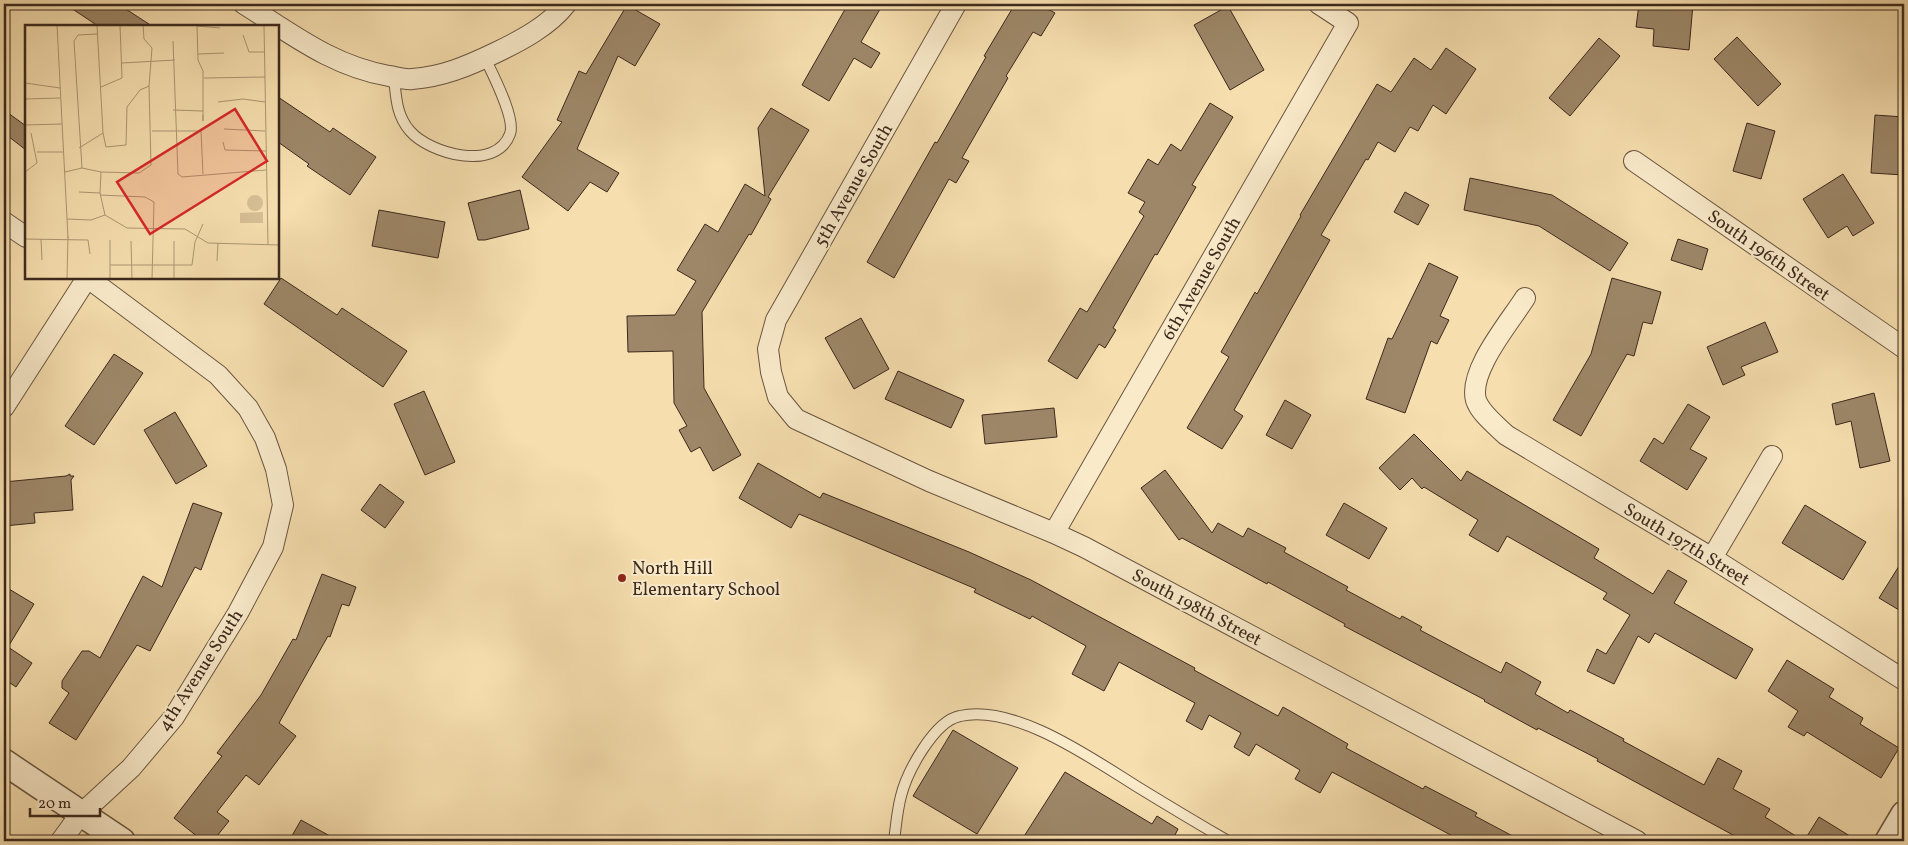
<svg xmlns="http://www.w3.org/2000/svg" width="1908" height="845" font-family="Vollkorn,serif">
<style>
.building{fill:#9d8768;stroke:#3c291d}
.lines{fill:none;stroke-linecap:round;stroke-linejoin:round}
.service-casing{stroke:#6a5641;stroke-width:12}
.minor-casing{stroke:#6a5641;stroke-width:22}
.tertiary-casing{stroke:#6a5641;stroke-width:28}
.service{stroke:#f9eaca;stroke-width:10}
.minor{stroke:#f9eaca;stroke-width:20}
.tertiary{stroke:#f9eaca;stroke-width:25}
.poi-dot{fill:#8f2418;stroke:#f9eaca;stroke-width:2}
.labels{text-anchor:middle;stroke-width:4;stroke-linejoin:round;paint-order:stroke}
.street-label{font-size:18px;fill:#3c291d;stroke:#f9eaca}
.poi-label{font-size:18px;fill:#3c291d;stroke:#f9eaca;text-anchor:start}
.inset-road{fill:none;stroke:#ac9674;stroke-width:1}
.view{fill:#d62828;fill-opacity:0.15;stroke:#d62828;stroke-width:2.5}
.inset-edge{fill:none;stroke:#3c291d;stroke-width:2.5}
</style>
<rect width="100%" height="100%" fill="#f6deae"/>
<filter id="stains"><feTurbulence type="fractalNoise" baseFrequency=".004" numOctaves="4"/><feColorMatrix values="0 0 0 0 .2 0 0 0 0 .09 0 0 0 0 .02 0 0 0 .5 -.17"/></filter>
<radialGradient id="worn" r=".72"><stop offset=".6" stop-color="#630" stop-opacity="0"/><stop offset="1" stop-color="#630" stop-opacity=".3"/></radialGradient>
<path class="building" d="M 65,4 L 118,4 L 152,26 L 98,26 Z
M 848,4 L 883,4 L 861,42 L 880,53 L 871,68 L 854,58 L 829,101 L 802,85 Z
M 1015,4 L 1039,4 L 1055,13 L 1041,36 L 1033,32 L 1006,76 L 1008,78 L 962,158 L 969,161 L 956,183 L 949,179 L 894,278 L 867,262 L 935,142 L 937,143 L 986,57 L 984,56 Z
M 1639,4 L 1693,4 L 1689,50 L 1653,46 L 1654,29 L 1636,27 Z
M 627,5 L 660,24 L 635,66 L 618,56 L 577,149 L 619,173 L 607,192 L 590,182 L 568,211 L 522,177 L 562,122 L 557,120 L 579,71 L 586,74 Z
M 1228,6 L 1264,70 L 1230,90 L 1194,25 Z
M 1737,37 L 1781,84 L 1758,106 L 1714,59 Z
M 1599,38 L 1620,56 L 1570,116 L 1549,98 Z
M 1446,48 L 1476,69 L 1446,114 L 1433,105 L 1418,131 L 1410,127 L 1395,152 L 1378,142 L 1368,160 L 1366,159 L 1321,235 L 1330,240 L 1234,410 L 1243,416 L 1222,449 L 1187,428 L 1229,357 L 1221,352 L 1255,292 L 1257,294 L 1301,216 L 1300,215 L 1377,84 L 1391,92 L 1414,58 L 1431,70 Z
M 278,97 L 330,132 L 333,128 L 376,157 L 350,195 L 307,166 L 309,164 L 278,142 Z
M 1210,103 L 1233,117 L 1192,185 L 1196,187 L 1157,255 L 1155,254 L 1113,328 L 1116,330 L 1105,348 L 1099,344 L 1077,379 L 1048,361 L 1080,308 L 1087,312 L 1144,216 L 1139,212 L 1145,202 L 1128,193 L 1148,159 L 1158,165 L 1171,144 L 1181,151 Z
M 771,108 L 809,130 L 768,197 L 771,199 L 751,235 L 749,234 L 702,312 L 704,388 L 741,455 L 713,471 L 700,447 L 691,452 L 679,430 L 687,426 L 674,403 L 673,351 L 628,352 L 627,316 L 675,315 L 696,281 L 677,270 L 705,224 L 718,232 L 745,184 L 765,196 L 758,128 Z
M 4,110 L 26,126 L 26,150 L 4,133 Z
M 1875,115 L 1904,117 L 1902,149 L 1904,149 L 1904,175 L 1871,173 Z
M 1747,123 L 1775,131 L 1761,179 L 1733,171 Z
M 1843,174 L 1874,223 L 1853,236 L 1847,226 L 1828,238 L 1803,199 Z
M 1470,178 L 1552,195 L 1628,243 L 1610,271 L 1539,226 L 1464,210 Z
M 520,190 L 529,229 L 485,240 L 478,240 L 468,203 Z
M 1405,192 L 1429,205 L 1418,225 L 1394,212 Z
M 379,210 L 445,222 L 438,258 L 372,246 Z
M 1678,239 L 1708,249 L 1702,270 L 1671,260 Z
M 1429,263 L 1458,277 L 1440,316 L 1449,320 L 1437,344 L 1431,341 L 1405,413 L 1366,399 L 1388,338 L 1392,339 Z
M 281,278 L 337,315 L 342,308 L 407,351 L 383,387 L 264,304 Z
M 1612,278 L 1661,292 L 1652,324 L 1643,322 L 1634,356 L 1627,354 L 1581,436 L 1553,420 L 1591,354 Z
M 861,318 L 889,369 L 854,389 L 825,338 Z
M 1765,322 L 1778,352 L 1741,367 L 1745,375 L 1723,385 L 1707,347 Z
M 114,354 L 143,373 L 94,445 L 65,426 Z
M 898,371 L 964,400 L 951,428 L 885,399 Z
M 424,391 L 455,462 L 425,475 L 394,404 Z
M 1874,393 L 1890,461 L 1860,468 L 1851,421 L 1836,425 L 1832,404 Z
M 1285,400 L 1311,415 L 1292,449 L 1266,435 Z
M 1688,404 L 1710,417 L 1690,449 L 1707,458 L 1687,490 L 1640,461 L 1654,438 L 1663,444 Z
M 1054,408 L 1057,437 L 985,444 L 982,415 Z
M 175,412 L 207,466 L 176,484 L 144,430 Z
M 1414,434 L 1461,481 L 1467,471 L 1599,549 L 1594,558 L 1653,594 L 1668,570 L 1687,581 L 1674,603 L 1753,649 L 1736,679 L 1655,633 L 1649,643 L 1638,636 L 1614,684 L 1587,671 L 1597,649 L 1606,654 L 1630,615 L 1603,599 L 1607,593 L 1507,536 L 1498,552 L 1469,535 L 1478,520 L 1424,487 L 1422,489 L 1412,478 L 1400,490 L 1379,468 Z
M 758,463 L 820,498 L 823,493 L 969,552 L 1031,580 L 1195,668 L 1194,670 L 1278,716 L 1283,707 L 1348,744 L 1346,748 L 1423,789 L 1425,786 L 1477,813 L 1475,816 L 1522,841 L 1462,841 L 1332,772 L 1320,793 L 1295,779 L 1300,770 L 1256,744 L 1249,756 L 1234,747 L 1241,733 L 1209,715 L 1202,730 L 1186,721 L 1195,703 L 1119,662 L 1104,691 L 1072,674 L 1086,646 L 1032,616 L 1030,619 L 974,592 L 976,589 L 799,514 L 791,528 L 739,498 Z
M 1165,470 L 1212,533 L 1218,523 L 1243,537 L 1248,528 L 1286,548 L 1284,552 L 1348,587 L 1346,590 L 1400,619 L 1402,616 L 1422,627 L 1420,630 L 1501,673 L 1506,662 L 1541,682 L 1535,694 L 1568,713 L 1570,710 L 1624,739 L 1623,741 L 1704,785 L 1718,758 L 1742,771 L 1733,789 L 1770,809 L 1765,817 L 1804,841 L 1819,817 L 1858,841 L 1744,841 L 1597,761 L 1598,759 L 1538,728 L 1537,730 L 1484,701 L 1485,700 L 1344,626 L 1345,624 L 1268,582 L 1267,584 L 1182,538 L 1179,540 L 1141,488 Z
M 70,474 L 70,476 L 74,476 L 71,480 L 73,510 L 34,513 L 35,523 L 4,526 L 4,482 L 66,476 Z
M 380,484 L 404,502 L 385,528 L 361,510 Z
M 193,503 L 222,513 L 201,570 L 195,567 L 150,651 L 137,645 L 76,740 L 49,723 L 69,693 L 62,688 L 62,681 L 82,651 L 89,651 L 100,658 L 143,576 L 162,587 Z
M 1344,503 L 1387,528 L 1369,559 L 1326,535 Z
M 1805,505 L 1866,542 L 1843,580 L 1782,543 Z
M 1904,558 L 1904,613 L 1879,598 Z
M 322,574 L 356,587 L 349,606 L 342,604 L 330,637 L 328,636 L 279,723 L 296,736 L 259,785 L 246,775 L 217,812 L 229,821 L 213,841 L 203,841 L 174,818 L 222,756 L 217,753 L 261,695 L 293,639 L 296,640 Z
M 4,586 L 34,604 L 8,647 L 32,663 L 16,687 L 4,679 Z
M 1787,660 L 1834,689 L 1829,697 L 1863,718 L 1860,724 L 1899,748 L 1881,778 L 1807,732 L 1804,736 L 1788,727 L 1798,711 L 1768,691 Z
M 953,730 L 1018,768 L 977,834 L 913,796 Z
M 1065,772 L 1152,824 L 1157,816 L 1178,829 L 1174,837 L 1181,841 L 1021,841 Z
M 301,820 L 339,841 L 289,841 Z"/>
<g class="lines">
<defs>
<path id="service" d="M 394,77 C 396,96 396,115 410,131 C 430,154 496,172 510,134 C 516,118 492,73 485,58
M 894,841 C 896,826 897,811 901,796 C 907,772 934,721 960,716 C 1015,704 1091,758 1136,786 C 1167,805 1197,823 1228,841"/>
<path id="minor" d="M 244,4 C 292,34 332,66 389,76 C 396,77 405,80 412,79 C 442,77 468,66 495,53 C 520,41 549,26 566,4
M 956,4 L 776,320 L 768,349 L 771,372 L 778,397 L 796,419 L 929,481 L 1054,533 L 1084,547 L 1637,841
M 1634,161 L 1904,348
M 4,222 L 26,237
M 1525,298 C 1510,322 1468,371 1476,400 C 1480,413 1497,426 1506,435 L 1712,558 L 1904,680
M 4,407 L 87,278
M 1054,533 L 1348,23 L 1319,4
M 1712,558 L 1772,456
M 61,841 L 80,815 L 131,768 L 174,717 L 238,613 L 273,547 L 283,505 L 276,469 L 265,438 L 248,408 L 218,375 L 88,278"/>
<path id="tertiary" d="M 4,762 L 122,841
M 1888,841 L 1904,814"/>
</defs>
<use href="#service" class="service-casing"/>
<use href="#minor" class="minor-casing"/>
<use href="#tertiary" class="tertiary-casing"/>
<use href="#service" class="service"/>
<use href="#minor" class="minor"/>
<use href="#tertiary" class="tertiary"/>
</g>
<circle class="poi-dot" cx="622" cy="578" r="5"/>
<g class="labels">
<g class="street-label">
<text transform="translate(853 185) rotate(-60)" y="6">5th Avenue South</text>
<text transform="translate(1769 255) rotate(35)" y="6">South 196th Street</text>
<text transform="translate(1201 278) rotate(-60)" y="6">6th Avenue South</text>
<text transform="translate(1687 544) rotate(31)" y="6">South 197th Street</text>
<text transform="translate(1197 607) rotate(28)" y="6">South 198th Street</text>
<text transform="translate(200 670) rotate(-57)" y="6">4th Avenue South</text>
</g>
<g class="poi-label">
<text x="632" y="574">North Hill<tspan x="632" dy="21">Elementary School</tspan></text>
</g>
</g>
<g transform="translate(25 25)">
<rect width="254" height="254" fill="#f6deae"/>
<path d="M222 178a8 8 0 1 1 16 0a8 8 0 1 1-16 0ZM 238,187 L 238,198 L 215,198 L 215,188 Z" fill="#d6bf95"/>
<path class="inset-road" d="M 32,0 L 43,213M 72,0 L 78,108 L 81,122 L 101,120 L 102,82 L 115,65 L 124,61M 172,0 L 173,35 L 178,46 L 178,96 L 178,90M 239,0 L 243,220M 172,1 L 195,3M 218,10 L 224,27 L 239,27M 148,16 L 153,149 L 157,152 L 241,145M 173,29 L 199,28M 97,38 L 150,35M 179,53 L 240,52M 0,58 L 35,63M 76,62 L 97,53 L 95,0M 0,74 L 35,73M 193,77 L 218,74 L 240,77M 148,85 L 178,86M 0,100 L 37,99M 199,104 L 240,106M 127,106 L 176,106 L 178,149M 198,117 L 200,125 L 241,126M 54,123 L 78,108M 12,127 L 38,127M 57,143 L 49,16 L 53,10 L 72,9M 0,147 L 12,138 L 6,108M 40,147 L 57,143 L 76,147 L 114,148 L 126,140 L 124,61 L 127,23 L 119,14 L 118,0M 76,147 L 75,168 L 80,190M 54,167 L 75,168M 75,170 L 120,172 L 129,177 L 127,254M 42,194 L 66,195 L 80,190 L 102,203 L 160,204 L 183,218 L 254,220M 0,214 L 63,215 L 65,229M 16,214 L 17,235M 85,215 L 85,254M 106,216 L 107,254M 192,236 L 193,218M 85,240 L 167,240 L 170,217 L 178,199M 42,254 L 43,211M 149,254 L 149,216"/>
<path class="view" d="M 210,84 L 242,136 L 125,209 L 92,157 Z"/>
<rect width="254" height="254" class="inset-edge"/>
</g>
<rect width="1908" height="845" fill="none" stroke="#f6deae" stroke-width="20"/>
<rect x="5" y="5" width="1898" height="835" fill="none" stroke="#3c291d" stroke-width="2.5"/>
<rect x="10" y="10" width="1888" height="825" fill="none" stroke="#3c291d"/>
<path d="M30 808v8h70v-8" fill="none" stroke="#3c291d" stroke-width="2.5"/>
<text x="38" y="808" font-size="15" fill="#3c291d" stroke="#f9eaca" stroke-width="4" paint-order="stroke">20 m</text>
<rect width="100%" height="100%" filter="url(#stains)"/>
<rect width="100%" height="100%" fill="url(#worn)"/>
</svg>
